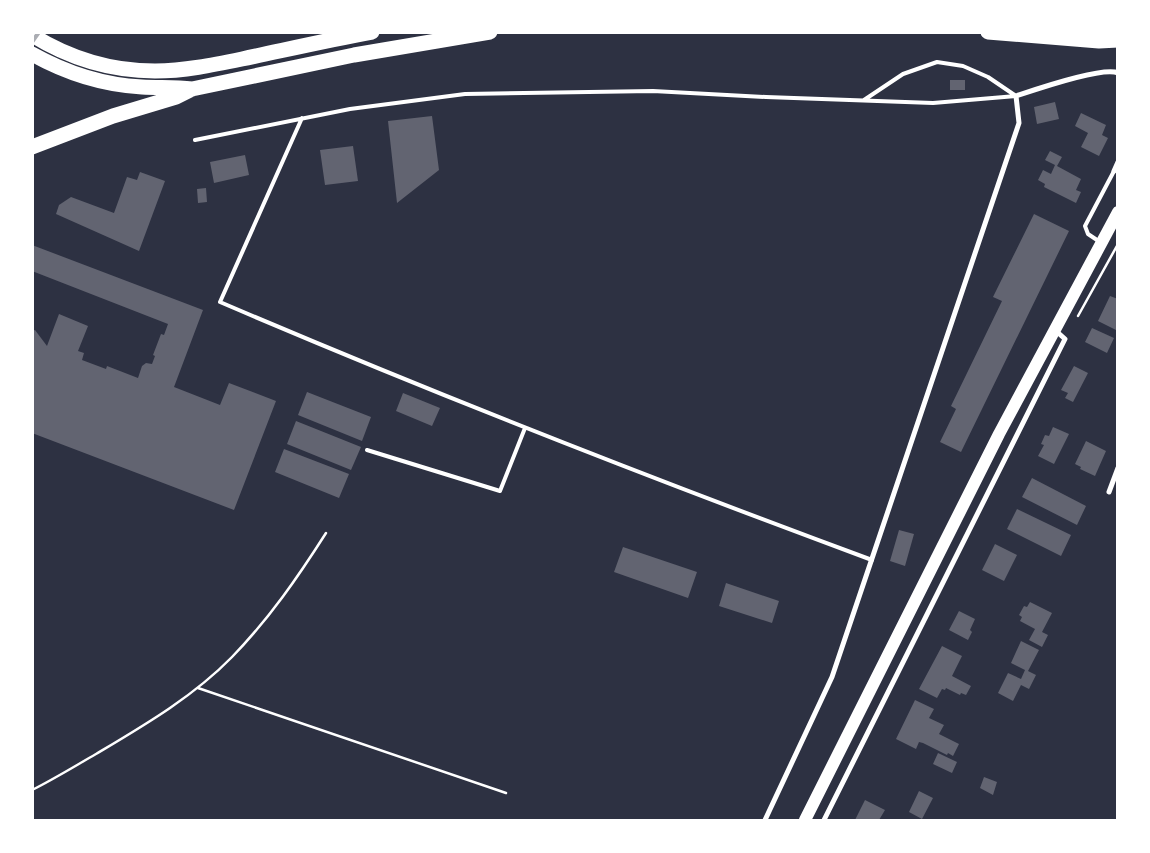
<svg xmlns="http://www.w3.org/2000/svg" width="1150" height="853" font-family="Merriweather,serif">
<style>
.building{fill:#626471}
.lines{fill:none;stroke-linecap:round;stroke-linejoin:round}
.path{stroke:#fff;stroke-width:2.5}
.service{stroke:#fff;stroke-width:4}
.minor{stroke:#fff;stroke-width:5}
.primary{stroke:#fff;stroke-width:12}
.motorway{stroke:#fff;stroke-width:15}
.rail{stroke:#abadb3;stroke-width:4}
</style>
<rect width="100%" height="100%" fill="#2d3142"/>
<path class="building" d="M 950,80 L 965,80 L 965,90 L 950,90 Z
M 1055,102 L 1059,119 L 1037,124 L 1034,107 Z
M 1081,113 L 1106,125 L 1102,135 L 1108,138 L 1099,156 L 1081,147 L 1088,133 L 1075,126 Z
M 432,116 L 439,170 L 397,203 L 388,121 Z
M 353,146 L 358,181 L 325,185 L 320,150 Z
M 1050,151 L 1062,157 L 1057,166 L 1081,179 L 1076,190 L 1081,192 L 1076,203 L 1044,187 L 1045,184 L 1038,180 L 1043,170 L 1051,174 L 1055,165 L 1045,160 Z
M 245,155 L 249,175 L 214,183 L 210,162 Z
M 140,172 L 165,181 L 139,251 L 56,214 L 59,205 L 71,197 L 114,213 L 127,177 L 137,180 Z
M 206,188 L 207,202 L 198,203 L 197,189 Z
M 1034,214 L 1069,231 L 961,452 L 940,442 L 956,409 L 951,406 L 1002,301 L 993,297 Z
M 32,245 L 203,310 L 174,387 L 220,405 L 229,383 L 276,401 L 234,510 L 32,433 L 32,331 L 35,330 L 47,346 L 59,314 L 88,326 L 78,351 L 84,353 L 82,360 L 106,369 L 107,366 L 138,378 L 142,366 L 146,363 L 152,364 L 155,356 L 153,355 L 161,334 L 164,335 L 168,324 L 32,271 Z
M 1110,296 L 1118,299 L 1118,327 L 1116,330 L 1098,321 Z
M 1092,328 L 1114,338 L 1107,353 L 1085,342 Z
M 1074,366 L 1088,373 L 1073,402 L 1065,398 L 1068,393 L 1061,390 Z
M 307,392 L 371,417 L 362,441 L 298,415 Z
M 403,393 L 440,408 L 432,426 L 396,411 Z
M 296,421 L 361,447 L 351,470 L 287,444 Z
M 1053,427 L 1069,434 L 1054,464 L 1038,456 L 1044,445 L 1041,444 L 1045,435 L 1049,436 Z
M 1086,441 L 1106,451 L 1095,476 L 1080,469 L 1081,467 L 1075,464 Z
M 284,449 L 349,474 L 339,498 L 275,472 Z
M 1032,478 L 1086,506 L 1077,525 L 1022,497 Z
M 1017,509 L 1071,535 L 1061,556 L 1007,529 Z
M 899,530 L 914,534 L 905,566 L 890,561 Z
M 995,544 L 1017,555 L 1004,581 L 982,570 Z
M 623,547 L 697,572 L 688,598 L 614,572 Z
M 726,583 L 779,601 L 772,623 L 719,606 Z
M 1030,602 L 1052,613 L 1042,632 L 1048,635 L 1042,647 L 1029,640 L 1035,629 L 1020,621 L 1022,617 L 1019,615 L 1024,606 L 1027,607 Z
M 959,611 L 975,619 L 970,630 L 972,632 L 968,640 L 949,630 Z
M 1021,641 L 1039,650 L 1028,671 L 1036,675 L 1029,689 L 1021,685 L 1013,701 L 998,693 L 1008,673 L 1021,679 L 1025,670 L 1011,663 Z
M 942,646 L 962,656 L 952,676 L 971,686 L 966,695 L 961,693 L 960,695 L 946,688 L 945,690 L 942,689 L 937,698 L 919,689 Z
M 915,700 L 934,709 L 929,718 L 944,725 L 939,734 L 959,744 L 953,756 L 948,753 L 947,755 L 923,743 L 919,742 L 916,749 L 896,739 Z
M 938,753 L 957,762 L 952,773 L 933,764 Z
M 984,777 L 997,782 L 993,795 L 980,788 Z
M 919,791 L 933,798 L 922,819 L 909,812 Z
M 865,800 L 885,810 L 879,820 L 855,820 Z"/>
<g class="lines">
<path class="path" d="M 1078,316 L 1118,244
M 198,688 L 506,793
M 32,790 C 54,779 75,766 96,754 C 143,726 193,697 232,657 C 269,619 298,577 326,533"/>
<path class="service" d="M 864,100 L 903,74 L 937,62 L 963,66 L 988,77 L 1016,96
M 302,118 L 220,302 C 435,394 653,479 872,560
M 195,140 L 350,109 L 465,94 L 653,91 L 766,97 L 933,103 L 1016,96
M 1100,242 L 1088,234 L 1085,226 L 1114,171
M 367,450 L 500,491 L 525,428"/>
<path class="minor" d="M 1114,171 L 1118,162
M 1109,492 L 1118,468
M 765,820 L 832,677 L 1019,123 L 1016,96 C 1034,90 1103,66 1118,73
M 824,820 L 1065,339 L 1055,330"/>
<path class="primary" d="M 805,820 L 999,434 L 1118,212"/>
<path class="motorway" d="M 988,32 L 1099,41 L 1118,40
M 32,35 C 69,58 112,71 155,71 C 184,71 213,65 242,59 C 285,50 328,40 372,32
M 32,54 C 66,73 103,85 142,87 C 159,88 175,87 192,89
M 32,147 L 113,116 L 176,97 L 192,89 L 354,55 L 490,32"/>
<path class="rail" d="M 32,42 L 39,32"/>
</g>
<rect width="1150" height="853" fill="none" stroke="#ffffff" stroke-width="68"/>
</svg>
